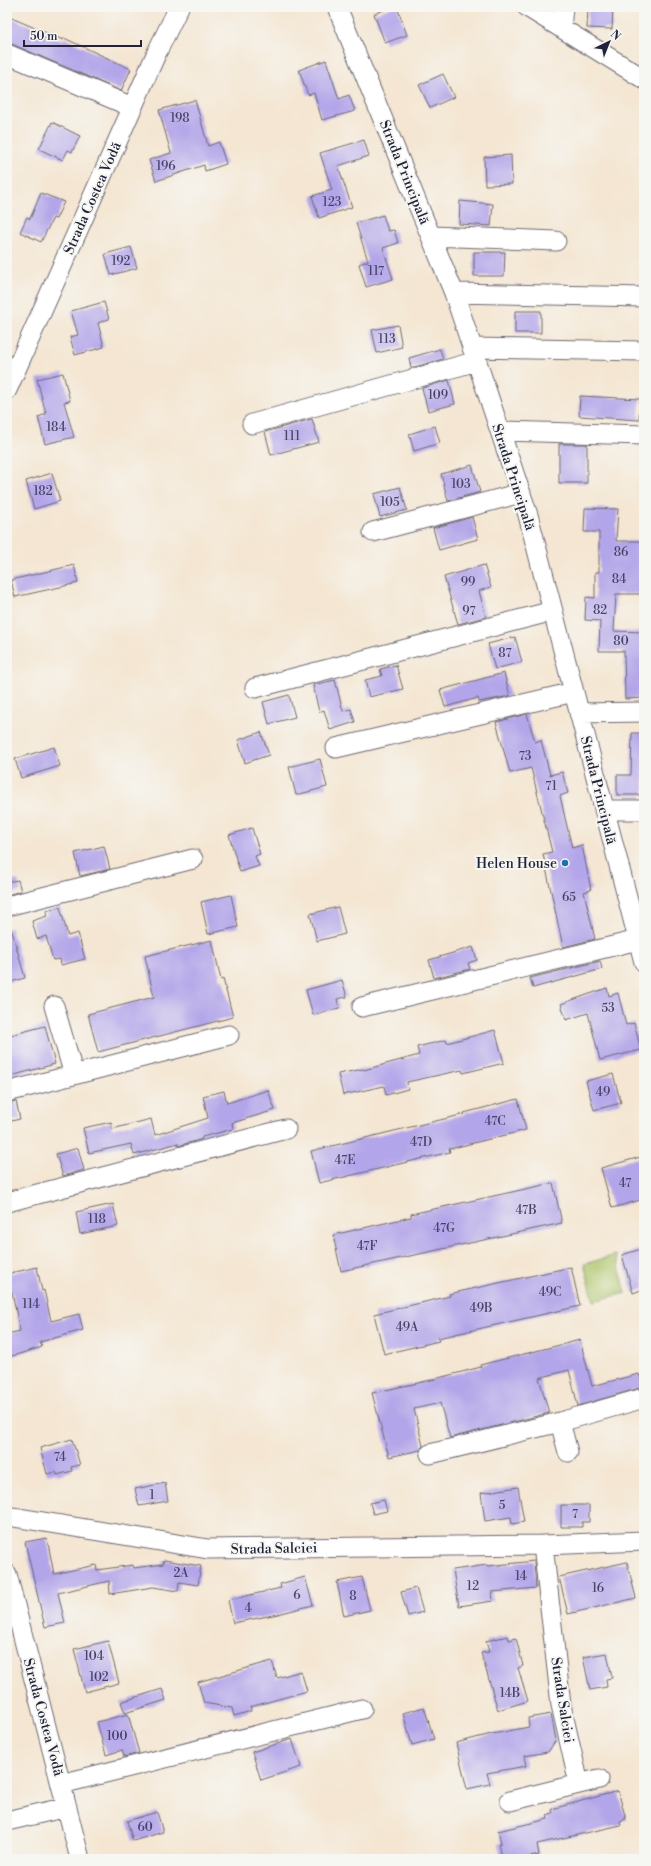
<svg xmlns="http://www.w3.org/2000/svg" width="651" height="1866" font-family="'Libre Bodoni',serif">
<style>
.green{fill:#aec569;stroke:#687452}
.building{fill:#b3a5e9}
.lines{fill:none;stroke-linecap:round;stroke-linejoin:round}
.minor-casing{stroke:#6c6770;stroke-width:21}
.minor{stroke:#fff;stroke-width:19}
.poi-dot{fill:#1f6fb2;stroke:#f6f6f2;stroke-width:1.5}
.labels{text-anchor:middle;stroke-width:4;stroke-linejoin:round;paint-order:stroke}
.number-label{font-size:12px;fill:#464366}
.street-label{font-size:14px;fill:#22223b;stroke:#f6f6f2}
.poi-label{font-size:14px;fill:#22223b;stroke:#f6f6f2;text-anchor:end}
</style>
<rect width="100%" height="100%" fill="#f6f6f2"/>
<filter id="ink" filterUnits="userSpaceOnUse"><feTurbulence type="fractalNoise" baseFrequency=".025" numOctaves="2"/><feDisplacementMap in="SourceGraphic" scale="8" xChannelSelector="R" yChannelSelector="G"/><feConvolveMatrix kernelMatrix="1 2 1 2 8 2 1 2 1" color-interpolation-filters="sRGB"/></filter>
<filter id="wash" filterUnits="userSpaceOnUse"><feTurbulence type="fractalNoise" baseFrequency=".012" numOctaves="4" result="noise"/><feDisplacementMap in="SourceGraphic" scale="16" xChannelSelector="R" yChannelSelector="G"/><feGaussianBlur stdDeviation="0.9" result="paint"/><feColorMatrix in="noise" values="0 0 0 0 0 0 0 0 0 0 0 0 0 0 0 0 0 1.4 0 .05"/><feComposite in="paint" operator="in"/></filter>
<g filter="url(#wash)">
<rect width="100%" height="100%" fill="#f4e6d2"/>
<path class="green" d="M 616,1255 L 626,1293 L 594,1301 L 584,1264 Z"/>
<g id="blocks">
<path class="building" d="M 392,7 L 397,7 L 407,35 L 385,43 L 374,14 Z
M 588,7 L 613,7 L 612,29 L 587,28 Z
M 7,16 L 63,40 L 64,38 L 131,69 L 121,91 L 7,42 Z
M 326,60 L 339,99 L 349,95 L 355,111 L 322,120 L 314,93 L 308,95 L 299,70 Z
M 443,74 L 454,97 L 430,108 L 419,85 Z
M 195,100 L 208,146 L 219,142 L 226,164 L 205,171 L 204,165 L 156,181 L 149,160 L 171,153 L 159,110 Z
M 52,122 L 80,136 L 72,152 L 68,150 L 63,160 L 39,149 Z
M 364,140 L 369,156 L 338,166 L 352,207 L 319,218 L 312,196 L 332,190 L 320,153 Z
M 511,155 L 512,184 L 485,185 L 484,157 Z
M 41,193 L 64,202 L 56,219 L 53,218 L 41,242 L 20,232 L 27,217 L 30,219 Z
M 460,201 L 493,204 L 491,226 L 459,224 Z
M 383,215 L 388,231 L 394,230 L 398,243 L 383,248 L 393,279 L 366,287 L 359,264 L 368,261 L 356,223 Z
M 131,247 L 137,268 L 111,275 L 105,254 Z
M 474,252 L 505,252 L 504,276 L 474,276 Z
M 104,302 L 109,319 L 98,323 L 104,347 L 75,355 L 70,337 L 78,335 L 71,311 Z
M 515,311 L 541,311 L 541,333 L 515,333 Z
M 398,325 L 402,347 L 377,353 L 372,330 Z
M 440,349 L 443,359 L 411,368 L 409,358 Z
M 63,373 L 70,401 L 64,402 L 74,437 L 45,444 L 38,417 L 46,414 L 37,379 Z
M 449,380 L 455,404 L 428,411 L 422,388 Z
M 580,396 L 640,399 L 639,420 L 579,416 Z
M 312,419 L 319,442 L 271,455 L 265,432 Z
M 435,426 L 440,443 L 414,451 L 409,434 Z
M 559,444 L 587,444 L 587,483 L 559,483 Z
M 472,465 L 480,492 L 448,501 L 441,474 Z
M 52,473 L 60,501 L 34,509 L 26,481 Z
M 400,487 L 407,510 L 380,517 L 374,494 Z
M 585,508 L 618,509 L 616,541 L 644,541 L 644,594 L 616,594 L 614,631 L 643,632 L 642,668 L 644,668 L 644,698 L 625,699 L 624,651 L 599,651 L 600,621 L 585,620 L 586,597 L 595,598 L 595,572 L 599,572 L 599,532 L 584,532 Z
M 472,517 L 478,539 L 439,550 L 433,528 Z
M 74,565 L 78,583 L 15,597 L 11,580 Z
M 484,565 L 491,587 L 479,591 L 486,617 L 458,624 L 444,577 Z
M 515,637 L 522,662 L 495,669 L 488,644 Z
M 396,665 L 403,689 L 369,697 L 365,680 L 382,676 L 380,669 Z
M 504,673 L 510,696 L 479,702 L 478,698 L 445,707 L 440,690 Z
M 335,680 L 343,711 L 351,709 L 355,722 L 330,730 L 324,710 L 319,712 L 313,685 Z
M 289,695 L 295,717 L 269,724 L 263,702 Z
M 527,714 L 535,742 L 541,740 L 550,775 L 562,772 L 568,793 L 560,796 L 572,848 L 582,845 L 591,890 L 584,892 L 595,939 L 563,947 L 543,854 L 552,852 L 531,768 L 510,773 L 496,722 Z
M 261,732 L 269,755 L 245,763 L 238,740 Z
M 632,733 L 644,733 L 644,795 L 617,795 L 617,775 L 631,775 Z
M 54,747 L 60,766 L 21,778 L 15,759 Z
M 320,759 L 327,787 L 296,795 L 289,767 Z
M 252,828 L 260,854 L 255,856 L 259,866 L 240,872 L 229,835 Z
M 104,846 L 110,869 L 80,876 L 75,853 Z
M 18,880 L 21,891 L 7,895 L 7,882 Z
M 231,895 L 238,927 L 208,934 L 201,902 Z
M 60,907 L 68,936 L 78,933 L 85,959 L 61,965 L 60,959 L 53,960 L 46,936 L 37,939 L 32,921 L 47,916 L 46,911 Z
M 338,907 L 345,934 L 317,941 L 310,914 Z
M 11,928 L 25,978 L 7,983 L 7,929 Z
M 212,940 L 221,980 L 223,979 L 233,1017 L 98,1052 L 88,1014 L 154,997 L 145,956 Z
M 473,947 L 477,960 L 468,963 L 470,969 L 434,978 L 429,960 Z
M 600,961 L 602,969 L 533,988 L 530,978 Z
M 342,980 L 347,997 L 337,999 L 339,1008 L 313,1015 L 306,990 Z
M 607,988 L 609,996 L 618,993 L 626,1025 L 634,1023 L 641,1050 L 600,1060 L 588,1013 L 566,1020 L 561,1004 Z
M 45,1026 L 55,1064 L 7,1077 L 7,1036 Z
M 495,1030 L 504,1063 L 463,1073 L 462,1070 L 407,1082 L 408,1089 L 386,1095 L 384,1086 L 343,1095 L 338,1074 L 363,1069 L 364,1070 L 419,1055 L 417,1047 L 446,1040 L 447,1043 Z
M 613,1074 L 621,1103 L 594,1110 L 586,1081 Z
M 268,1090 L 275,1110 L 232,1123 L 233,1129 L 202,1137 L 202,1139 L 178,1146 L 178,1143 L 134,1155 L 131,1144 L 89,1153 L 83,1128 L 111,1122 L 112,1129 L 151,1119 L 155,1135 L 208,1118 L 203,1096 L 224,1091 L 227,1103 Z
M 518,1099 L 526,1130 L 449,1149 L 450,1152 L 319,1183 L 311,1151 L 465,1114 L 464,1113 Z
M 16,1101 L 20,1119 L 7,1122 L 7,1103 Z
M 78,1148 L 84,1170 L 63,1176 L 56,1154 Z
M 644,1156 L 644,1199 L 612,1208 L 601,1168 Z
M 553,1183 L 562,1223 L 341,1271 L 333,1235 L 411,1217 L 411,1214 Z
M 113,1204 L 118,1226 L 80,1234 L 76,1212 Z
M 644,1248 L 644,1289 L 633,1293 L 622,1255 Z
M 37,1267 L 42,1291 L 44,1290 L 51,1321 L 79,1314 L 83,1330 L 40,1342 L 42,1347 L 9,1357 L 7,1349 L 7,1334 L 20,1331 L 12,1292 L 10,1293 L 7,1281 L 7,1274 Z
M 571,1267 L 580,1306 L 438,1338 L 439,1341 L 384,1354 L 374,1314 L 450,1296 L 449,1294 Z
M 580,1340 L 592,1386 L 639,1374 L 643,1387 L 578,1406 L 569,1370 L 539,1378 L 549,1413 L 450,1438 L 440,1403 L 414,1409 L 423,1446 L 420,1450 L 389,1457 L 372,1393 L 427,1381 L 481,1367 L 480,1365 Z
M 72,1439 L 80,1465 L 71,1467 L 72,1471 L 57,1475 L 56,1472 L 47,1474 L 40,1448 Z
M 165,1483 L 168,1501 L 139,1506 L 135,1489 Z
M 518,1487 L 524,1522 L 512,1524 L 511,1517 L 485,1521 L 481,1493 Z
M 384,1500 L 387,1511 L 373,1514 L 370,1503 Z
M 561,1505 L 589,1505 L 589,1522 L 582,1522 L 582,1527 L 561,1527 Z
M 47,1538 L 54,1574 L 96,1565 L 97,1570 L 133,1565 L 134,1568 L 163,1564 L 164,1560 L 201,1566 L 198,1585 L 179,1582 L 178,1591 L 153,1587 L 110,1594 L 109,1581 L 58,1593 L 65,1623 L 45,1627 L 25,1542 Z
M 534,1561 L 536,1588 L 492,1592 L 493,1601 L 459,1606 L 453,1570 L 487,1565 L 488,1566 Z
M 627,1562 L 636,1598 L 568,1614 L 559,1577 Z
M 305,1577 L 313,1605 L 278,1614 L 233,1623 L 228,1600 L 281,1588 L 280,1584 Z
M 362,1577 L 370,1610 L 344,1616 L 337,1582 Z
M 416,1588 L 423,1612 L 408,1616 L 401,1592 Z
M 508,1636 L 509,1640 L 516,1638 L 523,1666 L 518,1668 L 528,1701 L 498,1710 L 481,1653 L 489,1652 L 486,1641 Z
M 108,1641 L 119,1683 L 85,1692 L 74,1649 Z
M 607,1653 L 612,1678 L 606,1679 L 607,1687 L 590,1690 L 583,1657 Z
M 272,1661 L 277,1678 L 301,1671 L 307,1691 L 250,1707 L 251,1711 L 234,1716 L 232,1708 L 204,1703 L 198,1682 Z
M 162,1689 L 166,1700 L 125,1713 L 121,1702 Z
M 424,1707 L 434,1739 L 412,1745 L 403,1713 Z
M 128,1714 L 139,1753 L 124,1757 L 122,1750 L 106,1755 L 97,1722 Z
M 551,1714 L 556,1740 L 548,1752 L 524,1756 L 526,1766 L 487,1773 L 490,1784 L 467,1789 L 456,1743 L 487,1735 L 529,1727 L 528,1718 Z
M 292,1739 L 301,1767 L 261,1780 L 252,1752 Z
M 618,1791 L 626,1819 L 620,1821 L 621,1825 L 537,1844 L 539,1855 L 521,1859 L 505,1859 L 504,1855 L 501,1856 L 498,1844 L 501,1843 L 498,1831 L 548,1819 L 547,1815 L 553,1813 L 552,1809 Z
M 157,1812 L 163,1832 L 133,1841 L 127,1821 Z"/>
</g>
</g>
<g filter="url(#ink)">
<use href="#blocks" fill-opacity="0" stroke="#6c6770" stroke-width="1"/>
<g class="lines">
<defs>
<path id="minor" d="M 337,7 L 454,293 L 528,515 L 644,962
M 527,7 L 644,79
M 561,28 L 563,7
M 7,54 L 132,107
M 431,236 L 556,241
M 454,293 L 644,297
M 472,348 L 644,351
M 7,390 L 157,52 L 179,7
M 252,424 L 477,361
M 500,431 L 644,435
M 373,532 L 521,493
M 255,688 L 553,611
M 579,713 L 644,712
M 336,748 L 574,692
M 604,810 L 644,810
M 7,906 L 193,859
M 54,1006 L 74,1075
M 362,1007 L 638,940 L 644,939
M 7,1092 L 229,1035
M 7,1202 L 286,1129
M 560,1422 L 568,1452
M 430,1454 L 560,1422 L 644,1398
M 7,1516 L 208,1549 L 543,1545 L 644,1541
M 7,1574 L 80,1859
M 61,1784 L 362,1709
M 579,1784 L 599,1779
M 510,1801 L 579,1784 L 561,1705 L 543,1545
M 7,1821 L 67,1807"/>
</defs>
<use href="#minor" class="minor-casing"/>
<use href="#minor" class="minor"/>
</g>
</g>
<circle class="poi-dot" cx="565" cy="863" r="4"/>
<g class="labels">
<g class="number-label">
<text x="180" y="122">198</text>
<text x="166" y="170">196</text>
<text x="332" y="206">123</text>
<text x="121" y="265">192</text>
<text x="376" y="275">117</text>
<text x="387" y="343">113</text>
<text x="438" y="399">109</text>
<text x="56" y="431">184</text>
<text x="292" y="440">111</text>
<text x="461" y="488">103</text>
<text x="43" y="495">182</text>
<text x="390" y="506">105</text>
<text x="621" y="556">86</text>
<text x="619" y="583">84</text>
<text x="468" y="586">99</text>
<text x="600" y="614">82</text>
<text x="469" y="615">97</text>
<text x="621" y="645">80</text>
<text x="505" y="657">87</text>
<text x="525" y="760">73</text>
<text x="551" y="790">71</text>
<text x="569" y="901">65</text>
<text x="608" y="1012">53</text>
<text x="603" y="1096">49</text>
<text x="495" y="1125">47C</text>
<text x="421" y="1146">47D</text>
<text x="345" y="1164">47E</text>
<text x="625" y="1187">47</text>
<text x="526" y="1214">47B</text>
<text x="97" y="1223">118</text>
<text x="444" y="1232">47G</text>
<text x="367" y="1250">47F</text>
<text x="550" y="1296">49C</text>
<text x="31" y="1308">114</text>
<text x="481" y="1312">49B</text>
<text x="407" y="1331">49A</text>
<text x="60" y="1461">74</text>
<text x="152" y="1499">1</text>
<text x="502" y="1509">5</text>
<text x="575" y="1518">7</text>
<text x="181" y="1577">2A</text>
<text x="521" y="1580">14</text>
<text x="473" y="1590">12</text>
<text x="598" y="1592">16</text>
<text x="297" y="1599">6</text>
<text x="353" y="1600">8</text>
<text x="248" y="1612">4</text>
<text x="94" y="1660">104</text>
<text x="99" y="1681">102</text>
<text x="510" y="1697">14B</text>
<text x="117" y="1740">100</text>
<text x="145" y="1831">60</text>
</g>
<g class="street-label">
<text transform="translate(405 172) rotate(68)" y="5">Strada Principală</text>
<text transform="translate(92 198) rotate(-66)" y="5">Strada Costea Vodă</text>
<text transform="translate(514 477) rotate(72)" y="5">Strada Principală</text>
<text transform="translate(599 790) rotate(76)" y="5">Strada Principală</text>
<text transform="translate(274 1548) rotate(-1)" y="5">Strada Salciei</text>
<text transform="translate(563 1700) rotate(81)" y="5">Strada Salciei</text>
<text transform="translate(44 1717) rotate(75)" y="5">Strada Costea Vodă</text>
</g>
<g class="poi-label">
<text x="557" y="868">Helen House</text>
</g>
</g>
<rect width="651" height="1866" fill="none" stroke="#f6f6f2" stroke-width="24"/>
<g transform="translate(609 42) rotate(43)" stroke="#f6f6f2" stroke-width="3" paint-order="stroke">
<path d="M0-3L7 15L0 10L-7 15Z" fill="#22223b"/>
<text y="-6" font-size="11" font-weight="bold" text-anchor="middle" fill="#22223b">N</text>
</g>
<path d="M24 40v6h117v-6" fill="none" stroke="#22223b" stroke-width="2"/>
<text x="30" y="40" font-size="12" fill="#22223b" stroke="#f6f6f2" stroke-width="3" paint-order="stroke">50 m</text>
</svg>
